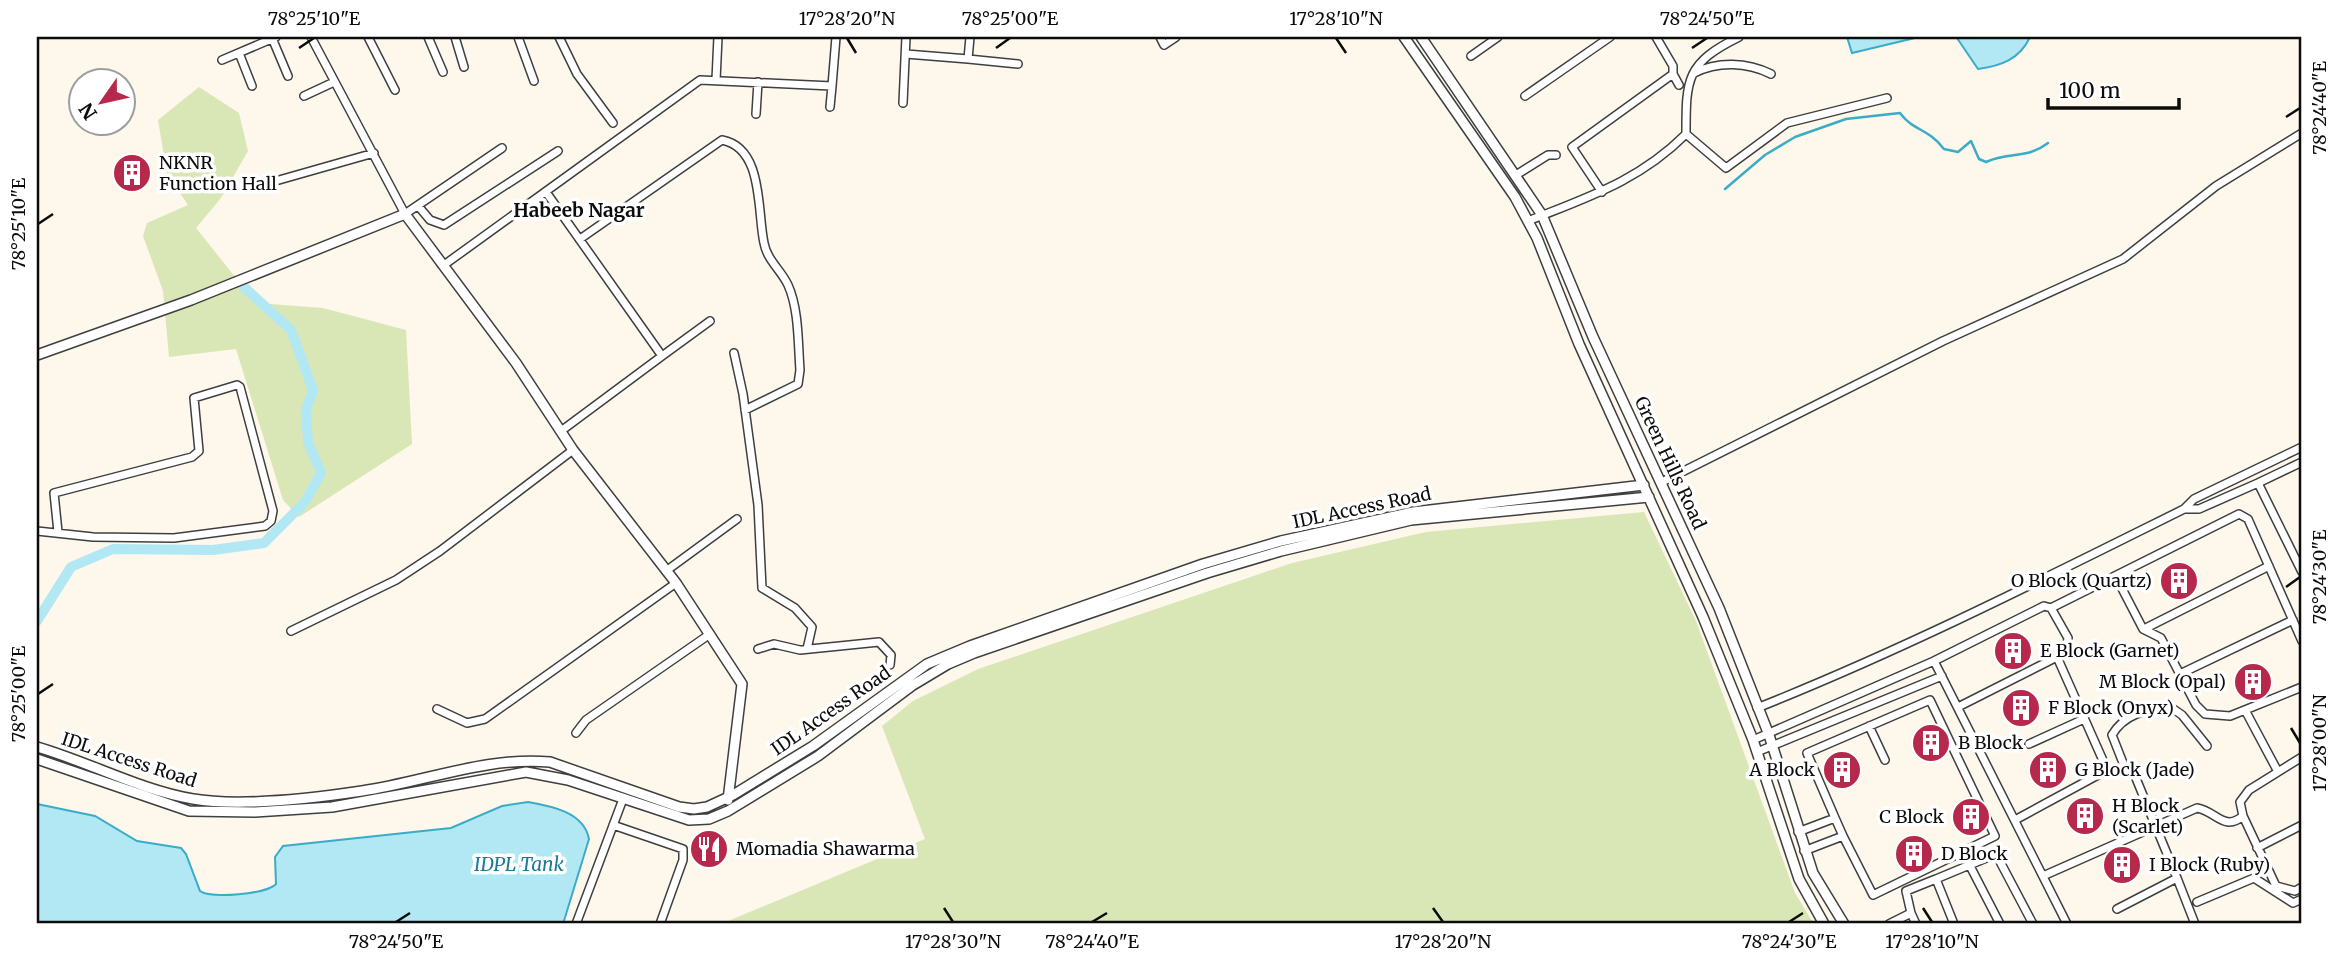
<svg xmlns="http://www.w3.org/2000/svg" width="2339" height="961" font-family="Merriweather,serif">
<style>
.green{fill:#d9e7b7}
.water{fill:#b2e8f4;stroke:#3bacc8;stroke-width:2}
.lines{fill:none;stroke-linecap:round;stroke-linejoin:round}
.stream{stroke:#3bacc8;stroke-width:2.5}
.canal{stroke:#b2e8f4;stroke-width:10}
.minor-casing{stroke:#3f3f3f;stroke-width:10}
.tertiary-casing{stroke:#3f3f3f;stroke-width:12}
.minor{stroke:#fff;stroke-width:7}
.tertiary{stroke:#fff;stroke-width:9}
.ticks{fill:none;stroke:#0c0c0c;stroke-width:2.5}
.labels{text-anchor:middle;stroke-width:7;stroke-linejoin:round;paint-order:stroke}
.poi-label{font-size:18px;fill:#0c0c0c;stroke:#fff;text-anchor:start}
.street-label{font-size:18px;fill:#0c0c0c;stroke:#fff}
.neighbourhood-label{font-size:19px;font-weight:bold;fill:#0c0c0c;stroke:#fff}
.water-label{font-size:19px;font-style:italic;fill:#1a7a99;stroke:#fff}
.neatline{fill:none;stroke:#0c0c0c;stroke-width:2.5}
.ticks-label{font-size:18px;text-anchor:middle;fill:#0c0c0c}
</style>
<rect width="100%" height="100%" fill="#fef7eb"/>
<path class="green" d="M 199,87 L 239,113 L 248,151 L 221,198 L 196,228 L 256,303 L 323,308 L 406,330 L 412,444 L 299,517 L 283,500 L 236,349 L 169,357 L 163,291 L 143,236 L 147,223 L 188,205 L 167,174 L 158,120 Z
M 1644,512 L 1696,621 L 1795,893 L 1814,924 L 721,924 L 925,839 L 882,726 L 913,701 L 978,669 L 1292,563 L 1426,532 Z"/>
<path class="water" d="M 1847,37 L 1919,37 L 1852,53 Z
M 2030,37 C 2020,59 2001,66 1978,69 L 1957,38 Z
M 528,802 C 551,806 584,812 589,839 L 563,924 L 37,924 L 37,804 L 95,816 L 137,841 L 181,848 L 186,854 L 200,891 C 211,899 267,894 276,884 L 275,857 L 283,846 L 451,828 L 502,806 Z"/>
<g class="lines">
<path class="stream" d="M 1725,189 L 1765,155 L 1795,137 L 1846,119 L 1900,113 C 1913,131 1928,128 1944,149 L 1958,152 L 1971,141 L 1979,159 L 1986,162 C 2009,151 2026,160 2048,143"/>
<path class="canal" d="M 37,621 L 71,567 L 113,549 L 213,550 L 264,543 L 305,502 L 321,473 L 308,442 L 306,410 L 313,390 L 291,330 L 245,288"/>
<defs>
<path id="minor" d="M 311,37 L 405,214 L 502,148
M 368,37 L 395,90
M 428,37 L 443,72
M 455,37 L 464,67
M 518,37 L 534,81
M 559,37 L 577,74 L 613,123
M 1160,37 L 1164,45 L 1176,37
M 272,38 L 288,76
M 239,53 L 252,86
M 906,54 L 968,59 L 970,37
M 1471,56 L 1498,37
M 968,59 L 1018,64
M 222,60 L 276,37
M 1694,73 C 1718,61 1747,62 1771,74
M 1673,74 L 1679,85
M 716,80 L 718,37
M 304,96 L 334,82
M 1525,96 L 1610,37
M 903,103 L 906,37
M 830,107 L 832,86
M 756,114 L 758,82
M 1686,134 L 1726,168 L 1787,123 L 1887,98
M 1516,175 L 1548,155 L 1556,155
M 279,180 L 374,153
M 546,192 L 662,356 L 561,431
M 1602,192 L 1572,147 L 1673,74 L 1673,66 L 1656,37
M 419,207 L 430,220 L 444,225 L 558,151
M 1528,221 C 1588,197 1639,181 1686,134 C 1686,79 1686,63 1739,37
M 580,239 L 722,140 C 764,148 757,211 764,243 C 767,260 781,270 788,285 C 799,309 798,344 800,370 L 798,384 L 745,410
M 444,265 L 700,80 L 832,86 L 836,37
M 734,353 L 743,394 L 758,505 L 762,588 L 795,608 L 812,627 L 807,649
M 662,356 L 710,321
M 1662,482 L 1943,341 L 2123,259 L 2216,186 L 2302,133
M 2258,483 L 2302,462
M 2184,509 L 2199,509 L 2258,483 L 2302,572
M 37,531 L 93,537 L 174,538 L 265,526 L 271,521 L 273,511 L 240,387 L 237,385 L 194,398 L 199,451 L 192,457 L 54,493 L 58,532
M 666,571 L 737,519
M 2116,577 L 2143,629 L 2161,638 L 2196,705 L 2205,714 L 2230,716 L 2302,687
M 2051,608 L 2239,514 L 2248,519 L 2302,641
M 2144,629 L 2269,566
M 291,631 L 396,580 L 440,551 L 573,450
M 758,649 L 774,644 L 800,650 L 879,642 L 891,655 L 890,665
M 2182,673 L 2293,620
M 1958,707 L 2057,657
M 1757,708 C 1903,650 2043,579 2184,509 L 2194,499 L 2302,447
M 437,709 L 467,723 L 485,719 L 676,583
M 2245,710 L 2277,770
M 1869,726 L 1885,760
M 576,733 L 586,720 L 710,634
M 1753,740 L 1934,661
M 2029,744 L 2084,719
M 1757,752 L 1942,676
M 2125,768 L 2112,735 C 2124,714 2146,710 2169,706 L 2182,715 L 2207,746
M 2243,816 L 2276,886 L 2295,891 L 2302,887
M 1835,818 L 1843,836
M 2015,820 L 2109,769
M 613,825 L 683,849 L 683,860 L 660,924
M 1798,832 L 1835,818 L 1807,753 L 1930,700 L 1995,836 L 1873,895 L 1843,836 L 1804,851
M 2257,848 L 2302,825
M 1969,864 L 2000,924
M 2043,876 L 2197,808 C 2216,811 2224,832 2243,816 L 2240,802 L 2249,790 L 2302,757
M 2177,878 L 2195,924
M 1936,879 L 1996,854 L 2033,924
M 2197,902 L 2254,878 L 2293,903 L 2302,899
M 1911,913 L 1906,891 L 1936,879 L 1954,924
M 576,924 L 623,799
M 1889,924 L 1911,913 L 1916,924
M 2067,924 L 1934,661 L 2044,606 L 2051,608 L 2068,638 L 2066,652 L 2057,657 L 2105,765 L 2109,769 L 2129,768 L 2133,771 L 2177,878 L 2117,909"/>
<path id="tertiary" d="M 1404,37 L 1515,197 L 1537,238 L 1579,344 L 1703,617 L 1753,740 L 1799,879 L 1824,924
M 1421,37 L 1542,215 L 1593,337 L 1719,608 L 1769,735 L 1813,873 L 1844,924
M 37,355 L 191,300 L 405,214 L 516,363 L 573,450 L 676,583 L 742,684 L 728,800
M 37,747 C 89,762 140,790 193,799 C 240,807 315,798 362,791 C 424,782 487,756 550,762 L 679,807 L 694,809 L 707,807 L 733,795 L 813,746 L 927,664 L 970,646 L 1203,564 L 1281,541 L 1413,512 L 1644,485
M 37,759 L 189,811 L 255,812 L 332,807 L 526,772 L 568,780 L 689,820 L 709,819 L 728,811 L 818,756 L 913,685 L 948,664 L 974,653 L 1207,573 L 1281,551 L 1411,520 L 1649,497"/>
</defs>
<use href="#minor" class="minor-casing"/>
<use href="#tertiary" class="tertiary-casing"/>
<use href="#minor" class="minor"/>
<use href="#tertiary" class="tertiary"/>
</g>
<path class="ticks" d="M 847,38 L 856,53M 1336,38 L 1346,53M 299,48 L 314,38M 996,48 L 1010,38M 1692,48 L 1707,38M 2286,117 L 2300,108M 38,224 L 53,214M 2286,587 L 2300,577M 38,694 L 53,684M 2291,728 L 2300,743M 944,908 L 953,922M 1433,908 L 1443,922M 1923,908 L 1932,922M 396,922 L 410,913M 1092,922 L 1107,913M 1789,922 L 1803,913"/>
<defs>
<symbol id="building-disc" viewBox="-11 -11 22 22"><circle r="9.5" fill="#b7294c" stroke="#fff"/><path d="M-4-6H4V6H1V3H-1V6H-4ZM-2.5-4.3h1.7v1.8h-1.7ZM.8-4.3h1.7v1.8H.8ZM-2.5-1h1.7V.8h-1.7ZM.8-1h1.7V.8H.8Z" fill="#fff"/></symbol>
<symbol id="restaurant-disc" viewBox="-11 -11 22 22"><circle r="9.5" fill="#b7294c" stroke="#fff"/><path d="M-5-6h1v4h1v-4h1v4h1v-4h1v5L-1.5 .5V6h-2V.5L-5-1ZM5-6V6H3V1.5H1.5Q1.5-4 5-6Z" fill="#fff"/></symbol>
</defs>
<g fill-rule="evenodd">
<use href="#building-disc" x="110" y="151" width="44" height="44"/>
<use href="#building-disc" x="2157" y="559" width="44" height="44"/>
<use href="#building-disc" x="1991" y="629" width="44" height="44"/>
<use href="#building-disc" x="2231" y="660" width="44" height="44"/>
<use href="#building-disc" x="1999" y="686" width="44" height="44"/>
<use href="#building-disc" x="1909" y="721" width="44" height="44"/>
<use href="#building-disc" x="1820" y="748" width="44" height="44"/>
<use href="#building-disc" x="2026" y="748" width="44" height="44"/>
<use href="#building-disc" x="2063" y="794" width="44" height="44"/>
<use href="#building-disc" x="1949" y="795" width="44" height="44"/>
<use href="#restaurant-disc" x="687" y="827" width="44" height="44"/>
<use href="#building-disc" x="1892" y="832" width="44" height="44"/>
<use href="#building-disc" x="2100" y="843" width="44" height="44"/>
</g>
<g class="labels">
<g class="poi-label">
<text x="159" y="169">NKNR<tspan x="159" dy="21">Function Hall</tspan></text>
<text x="2152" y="587" text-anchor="end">O Block (Quartz)</text>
<text x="2040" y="657">E Block (Garnet)</text>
<text x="2226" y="688" text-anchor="end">M Block (Opal)</text>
<text x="2048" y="714">F Block (Onyx)</text>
<text x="1958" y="749">B Block</text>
<text x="1815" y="776" text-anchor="end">A Block</text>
<text x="2075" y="776">G Block (Jade)</text>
<text x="2112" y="812">H Block<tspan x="2112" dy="21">(Scarlet)</tspan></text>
<text x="1944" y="823" text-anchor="end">C Block</text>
<text x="736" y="855">Momadia Shawarma</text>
<text x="1941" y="860">D Block</text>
<text x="2149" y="871">I Block (Ruby)</text>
</g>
<g class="street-label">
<text transform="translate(1670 463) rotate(65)" y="6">Green Hills Road</text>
<text transform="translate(1362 508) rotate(-12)" y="6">IDL Access Road</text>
<text transform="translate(831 711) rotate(-35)" y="6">IDL Access Road</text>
<text transform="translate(129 760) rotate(18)" y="6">IDL Access Road</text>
</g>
<g class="neighbourhood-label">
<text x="579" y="217">Habeeb Nagar</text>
</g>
<g class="water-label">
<text x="519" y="871">IDPL Tank</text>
</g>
</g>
<rect width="2339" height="961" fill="none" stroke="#ffffff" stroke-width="77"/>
<g transform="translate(102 102) rotate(236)"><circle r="33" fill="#ffffff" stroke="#9e9e9e" stroke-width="2"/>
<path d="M0-5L12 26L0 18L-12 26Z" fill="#b7294c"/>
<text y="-10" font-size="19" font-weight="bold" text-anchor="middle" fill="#0c0c0c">N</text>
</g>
<path d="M2048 98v10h131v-10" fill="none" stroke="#0c0c0c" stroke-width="3.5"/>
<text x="2059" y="98" font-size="21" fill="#0c0c0c" stroke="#ffffff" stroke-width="5" paint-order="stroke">100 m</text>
<rect x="38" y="38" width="2262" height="884" class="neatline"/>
<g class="ticks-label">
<text x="314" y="25">78°25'10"E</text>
<text x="847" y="25">17°28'20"N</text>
<text x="1010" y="25">78°25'00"E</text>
<text x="1336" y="25">17°28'10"N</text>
<text x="1707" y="25">78°24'50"E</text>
<text transform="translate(2320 108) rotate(-90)" y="6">78°24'40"E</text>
<text transform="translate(19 224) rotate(-90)" y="6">78°25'10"E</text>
<text transform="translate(2320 577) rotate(-90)" y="6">78°24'30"E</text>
<text transform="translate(19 694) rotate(-90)" y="6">78°25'00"E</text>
<text transform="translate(2320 743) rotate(-90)" y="6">17°28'00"N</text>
<text x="396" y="948">78°24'50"E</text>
<text x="953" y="948">17°28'30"N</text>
<text x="1092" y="948">78°24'40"E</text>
<text x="1443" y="948">17°28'20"N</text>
<text x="1789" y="948">78°24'30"E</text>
<text x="1932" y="948">17°28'10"N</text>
</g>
</svg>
